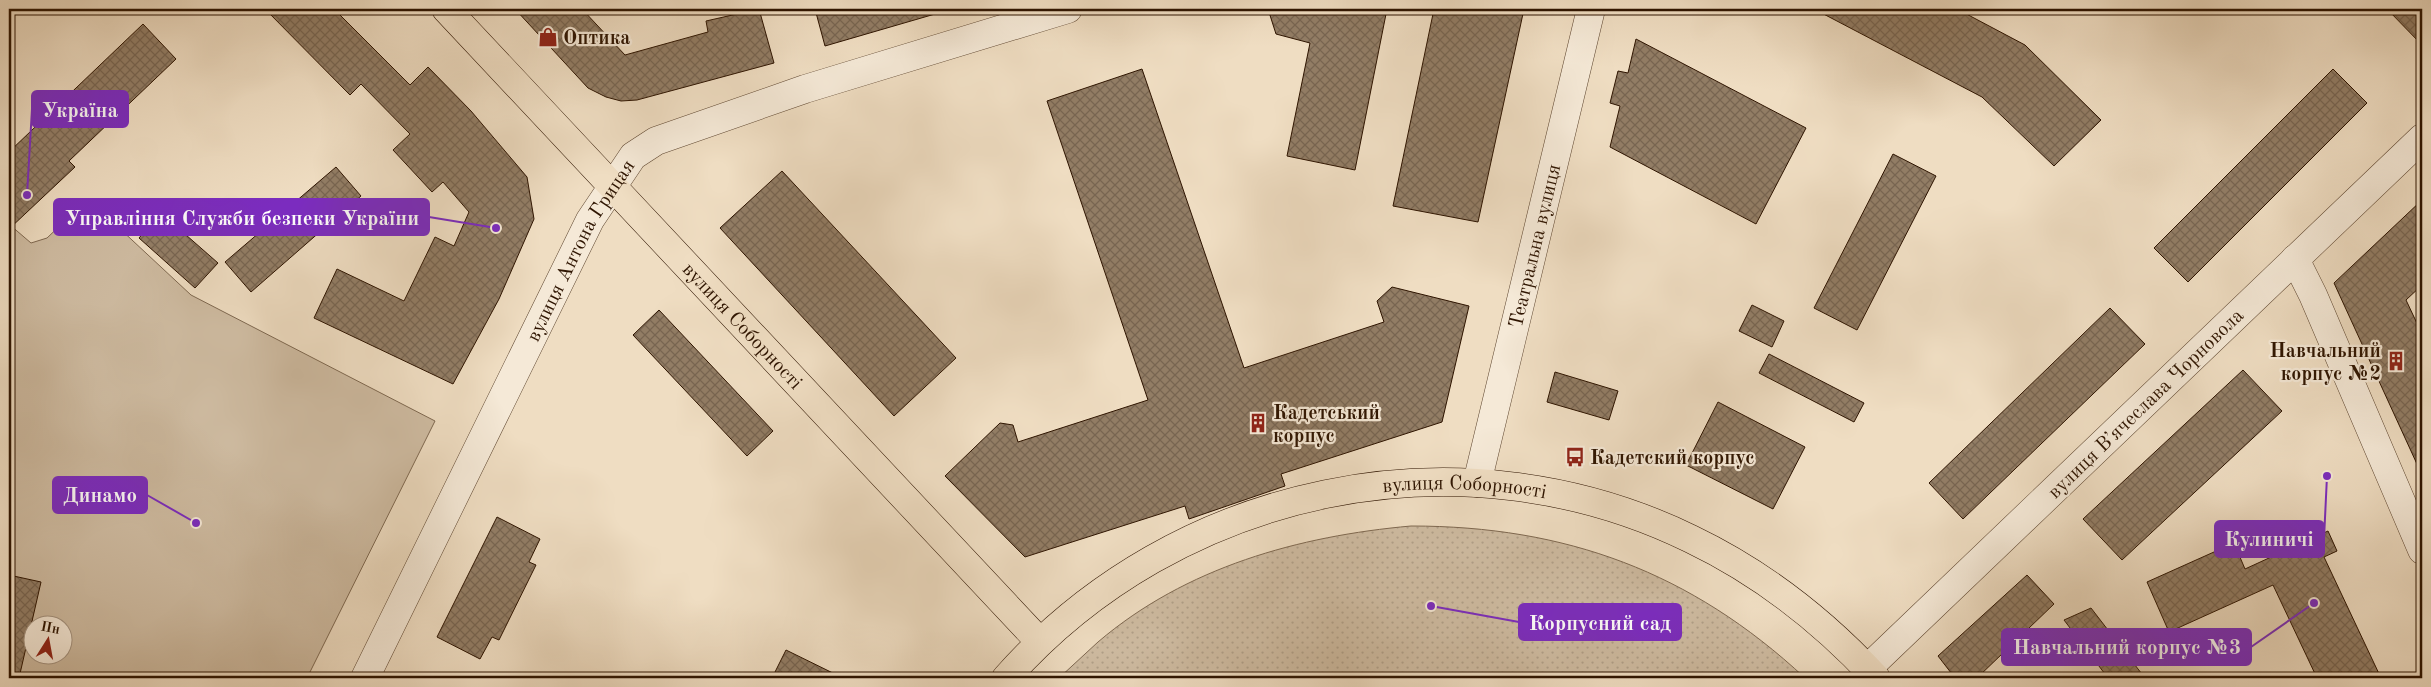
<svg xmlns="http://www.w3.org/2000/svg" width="2431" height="687" font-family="'Old Standard TT',serif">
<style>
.park{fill:url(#park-dots);stroke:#7e6850}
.pitch{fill:#cebba1;stroke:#7e6850;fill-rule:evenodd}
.building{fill:url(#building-cross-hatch);stroke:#2e1400}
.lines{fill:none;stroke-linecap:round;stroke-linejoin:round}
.minor-casing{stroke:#5e4630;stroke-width:29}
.major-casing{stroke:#2e1400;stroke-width:29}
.minor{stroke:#f5e9d7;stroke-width:28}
.major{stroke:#efddc2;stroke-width:28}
.labels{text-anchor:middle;stroke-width:4.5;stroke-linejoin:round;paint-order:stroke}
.poi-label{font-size:20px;font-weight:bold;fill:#2e1400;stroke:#f5e9d7;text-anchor:start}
.street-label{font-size:20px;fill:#2e1400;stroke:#f5e9d7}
.leader{fill:none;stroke:#7b2cbf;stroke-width:2}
.callout-dot{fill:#7b2cbf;stroke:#f5e9d7;stroke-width:2}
.callout{fill:#7b2cbf;stroke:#7b2cbf;stroke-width:2}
.callout-label{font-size:21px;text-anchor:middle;font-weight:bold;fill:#fff}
</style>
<defs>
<pattern id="park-dots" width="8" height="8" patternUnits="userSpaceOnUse" patternTransform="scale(1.25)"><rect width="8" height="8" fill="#cebba1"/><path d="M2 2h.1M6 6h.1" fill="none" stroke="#b1a089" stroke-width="1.8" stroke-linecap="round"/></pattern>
<pattern id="building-cross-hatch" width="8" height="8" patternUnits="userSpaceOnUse" patternTransform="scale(1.25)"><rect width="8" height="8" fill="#927d65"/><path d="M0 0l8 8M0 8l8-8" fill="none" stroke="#786551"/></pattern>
</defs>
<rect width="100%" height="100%" fill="#efddc2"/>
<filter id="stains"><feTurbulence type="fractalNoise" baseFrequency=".004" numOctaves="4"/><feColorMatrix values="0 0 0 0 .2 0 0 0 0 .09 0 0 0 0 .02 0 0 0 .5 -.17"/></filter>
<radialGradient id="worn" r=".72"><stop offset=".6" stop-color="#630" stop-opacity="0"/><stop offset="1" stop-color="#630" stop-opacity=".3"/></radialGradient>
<path class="park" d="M 1411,526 C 1566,526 1691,572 1805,678 L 1059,678 C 1072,666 1085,654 1098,642 C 1186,567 1299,536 1411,526 Z"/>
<path class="pitch" d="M 88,199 L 191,295 L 435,421 L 307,678 L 9,678 L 9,226 L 10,225 L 31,243 L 47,238 ZM 32,624 L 62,624 L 62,654 L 32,654 Z"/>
<path class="building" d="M 265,9 L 334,9 L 410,85 L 428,67 L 471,111 L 527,177 L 534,219 L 499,299 L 453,384 L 314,318 L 337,269 L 404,301 L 435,237 L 454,246 L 469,212 L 443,182 L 432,192 L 393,150 L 410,134 L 361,84 L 350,95 Z
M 515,9 L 582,9 L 625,55 L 708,32 L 706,21 L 759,9 L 774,63 L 637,100 L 621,101 L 606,97 L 588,88 Z
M 815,9 L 934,9 L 935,14 L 825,46 Z
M 1268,9 L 1387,9 L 1355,170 L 1287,156 L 1310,43 L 1276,34 Z
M 1434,9 L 1524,9 L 1478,222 L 1393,206 Z
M 1814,9 L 1957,9 L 2025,45 L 2101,120 L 2054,166 L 1982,97 Z
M 2387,9 L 2422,9 L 2422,45 Z
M 143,24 L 176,59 L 69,161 L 75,167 L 9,229 L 9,152 Z
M 1636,39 L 1806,128 L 1756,224 L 1610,147 L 1620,106 L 1610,103 L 1618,71 L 1628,73 Z
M 1142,69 L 1244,368 L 1384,322 L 1377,301 L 1392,287 L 1469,306 L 1442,422 L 1281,474 L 1285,486 L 1189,519 L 1185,506 L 1025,557 L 945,476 L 1000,423 L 1013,425 L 1018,442 L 1148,400 L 1047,101 Z
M 2333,69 L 2367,103 L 2188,282 L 2154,248 Z
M 1893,154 L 1936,176 L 1857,330 L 1814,308 Z
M 336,167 L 361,196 L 251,292 L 225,262 Z
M 782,171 L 956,358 L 894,416 L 720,228 Z
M 2422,200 L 2422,285 L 2406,300 L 2422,334 L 2422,475 L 2334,283 Z
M 161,213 L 218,263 L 195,288 L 139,238 Z
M 1752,305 L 1784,321 L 1772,347 L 1739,331 Z
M 2110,308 L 2145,344 L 1963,519 L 1929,483 Z
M 659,310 L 773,431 L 747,456 L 633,335 Z
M 1769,354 L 1864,403 L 1854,422 L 1759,373 Z
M 2243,370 L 2282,411 L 2122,560 L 2083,519 Z
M 1555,372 L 1618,391 L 1609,420 L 1547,402 Z
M 1718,402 L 1805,447 L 1773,509 L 1686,465 Z
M 497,517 L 540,539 L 529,562 L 536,565 L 499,640 L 492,637 L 480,659 L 437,637 Z
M 2328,531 L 2337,551 L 2324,557 L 2381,678 L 2317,678 L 2273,585 L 2169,632 L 2147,582 L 2234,543 L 2245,569 Z
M 9,575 L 41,582 L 19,678 L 9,678 Z
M 2027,575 L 2054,604 L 1977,678 L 1955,678 L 1938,656 Z
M 2091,608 L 2145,678 L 2108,678 L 2064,620 Z
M 786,650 L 843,678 L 772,678 Z"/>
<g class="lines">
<defs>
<g id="minor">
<path d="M 2295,259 L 2313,295 L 2422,550"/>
<path id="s1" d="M 1477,483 L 1591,9"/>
<path d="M 1867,669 L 2422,138"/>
<path id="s2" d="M 365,678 L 590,220 L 633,156 L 656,141 L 805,89 L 1068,9"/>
</g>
<g id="major">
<path id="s3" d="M 446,9 L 1040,642"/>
<path id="s4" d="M 1006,678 C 1176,486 1460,426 1691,539 C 1762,573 1823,621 1876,678"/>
</g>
</defs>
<use href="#minor" class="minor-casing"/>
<use href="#major" class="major-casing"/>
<use href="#minor" class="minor"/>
<use href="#major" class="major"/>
</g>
<defs>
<symbol id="shop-bare" viewBox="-9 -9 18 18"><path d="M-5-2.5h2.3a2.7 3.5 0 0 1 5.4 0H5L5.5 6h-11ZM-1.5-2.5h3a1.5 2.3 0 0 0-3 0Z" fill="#8f2418" stroke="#f5e9d7" stroke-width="2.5" paint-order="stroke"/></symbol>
<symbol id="building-bare" viewBox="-9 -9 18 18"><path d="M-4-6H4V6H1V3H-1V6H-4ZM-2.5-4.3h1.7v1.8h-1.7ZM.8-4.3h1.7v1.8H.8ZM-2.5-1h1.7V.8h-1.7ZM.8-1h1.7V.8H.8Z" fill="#8f2418" stroke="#f5e9d7" stroke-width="2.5" paint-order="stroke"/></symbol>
<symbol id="bus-bare" viewBox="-9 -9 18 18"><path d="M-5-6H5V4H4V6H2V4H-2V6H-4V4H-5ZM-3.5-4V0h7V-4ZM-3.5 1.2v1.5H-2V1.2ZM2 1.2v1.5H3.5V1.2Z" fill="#8f2418" stroke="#f5e9d7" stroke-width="2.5" paint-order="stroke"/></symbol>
</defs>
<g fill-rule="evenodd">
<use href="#shop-bare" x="534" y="23" width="28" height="28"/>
<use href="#building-bare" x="2382" y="347" width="28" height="28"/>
<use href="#building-bare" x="1244" y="409" width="28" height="28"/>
<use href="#bus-bare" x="1561" y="443" width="28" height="28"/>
</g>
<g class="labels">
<g class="poi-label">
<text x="563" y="44">Оптика</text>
<text x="2381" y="357" text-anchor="end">Навчальний<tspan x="2381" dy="23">корпус №2</tspan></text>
<text x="1273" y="419">Кадетський<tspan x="1273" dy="23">корпус</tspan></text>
<text x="1590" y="464">Кадетский корпус</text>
</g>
<g class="street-label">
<text dy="7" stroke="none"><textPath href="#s1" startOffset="244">Театральна вулиця</textPath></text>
<text dy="7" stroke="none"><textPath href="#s2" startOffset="479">вулиця Антона Грицая</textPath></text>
<text dy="7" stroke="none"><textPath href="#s3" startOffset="434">вулиця Соборності</textPath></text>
<text transform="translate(2145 403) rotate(-44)" y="7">вулиця Вʼячеслава Чорновола</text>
<text dy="7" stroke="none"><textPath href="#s4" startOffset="515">вулиця Соборності</textPath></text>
</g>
</g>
<path class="leader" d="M27 195L32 109M496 228L429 217M196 523L147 495M2327 476L2324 539M1431 606L1519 622M2314 603L2251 647"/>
<g class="callout-dot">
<circle cx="27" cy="195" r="5"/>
<circle cx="496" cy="228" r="5"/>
<circle cx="196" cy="523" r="5"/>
<circle cx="2327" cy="476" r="5"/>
<circle cx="1431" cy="606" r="5"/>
<circle cx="2314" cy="603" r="5"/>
</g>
<g class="callout">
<rect x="32" y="91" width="96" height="36" rx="5"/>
<rect x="54" y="199" width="375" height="36" rx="5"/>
<rect x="53" y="477" width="94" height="36" rx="5"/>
<rect x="2215" y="521" width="109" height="36" rx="5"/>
<rect x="1519" y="604" width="162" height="36" rx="5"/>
<rect x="2002" y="629" width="249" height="36" rx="5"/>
</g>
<g class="callout-label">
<text x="80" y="117">Україна</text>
<text x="242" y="225">Управління Служби безпеки України</text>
<text x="100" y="502">Динамо</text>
<text x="2269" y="546">Кулиничі</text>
<text x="1600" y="630">Корпусний сад</text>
<text x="2127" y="654">Навчальний корпус №3</text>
</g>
<rect width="2431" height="687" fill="none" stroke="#efddc2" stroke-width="30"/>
<rect x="10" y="10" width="2411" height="667" fill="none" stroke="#2e1400" stroke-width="2.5"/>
<rect x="15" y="15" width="2401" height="657" fill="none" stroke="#2e1400"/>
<g transform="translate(48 640) rotate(11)"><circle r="24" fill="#f5e9d7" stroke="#a59481"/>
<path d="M0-4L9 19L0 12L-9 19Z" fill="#8f2418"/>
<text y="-8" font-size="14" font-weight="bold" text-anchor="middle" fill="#2e1400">Пн</text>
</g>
<rect width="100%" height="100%" filter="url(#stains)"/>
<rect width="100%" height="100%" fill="url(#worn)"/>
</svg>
